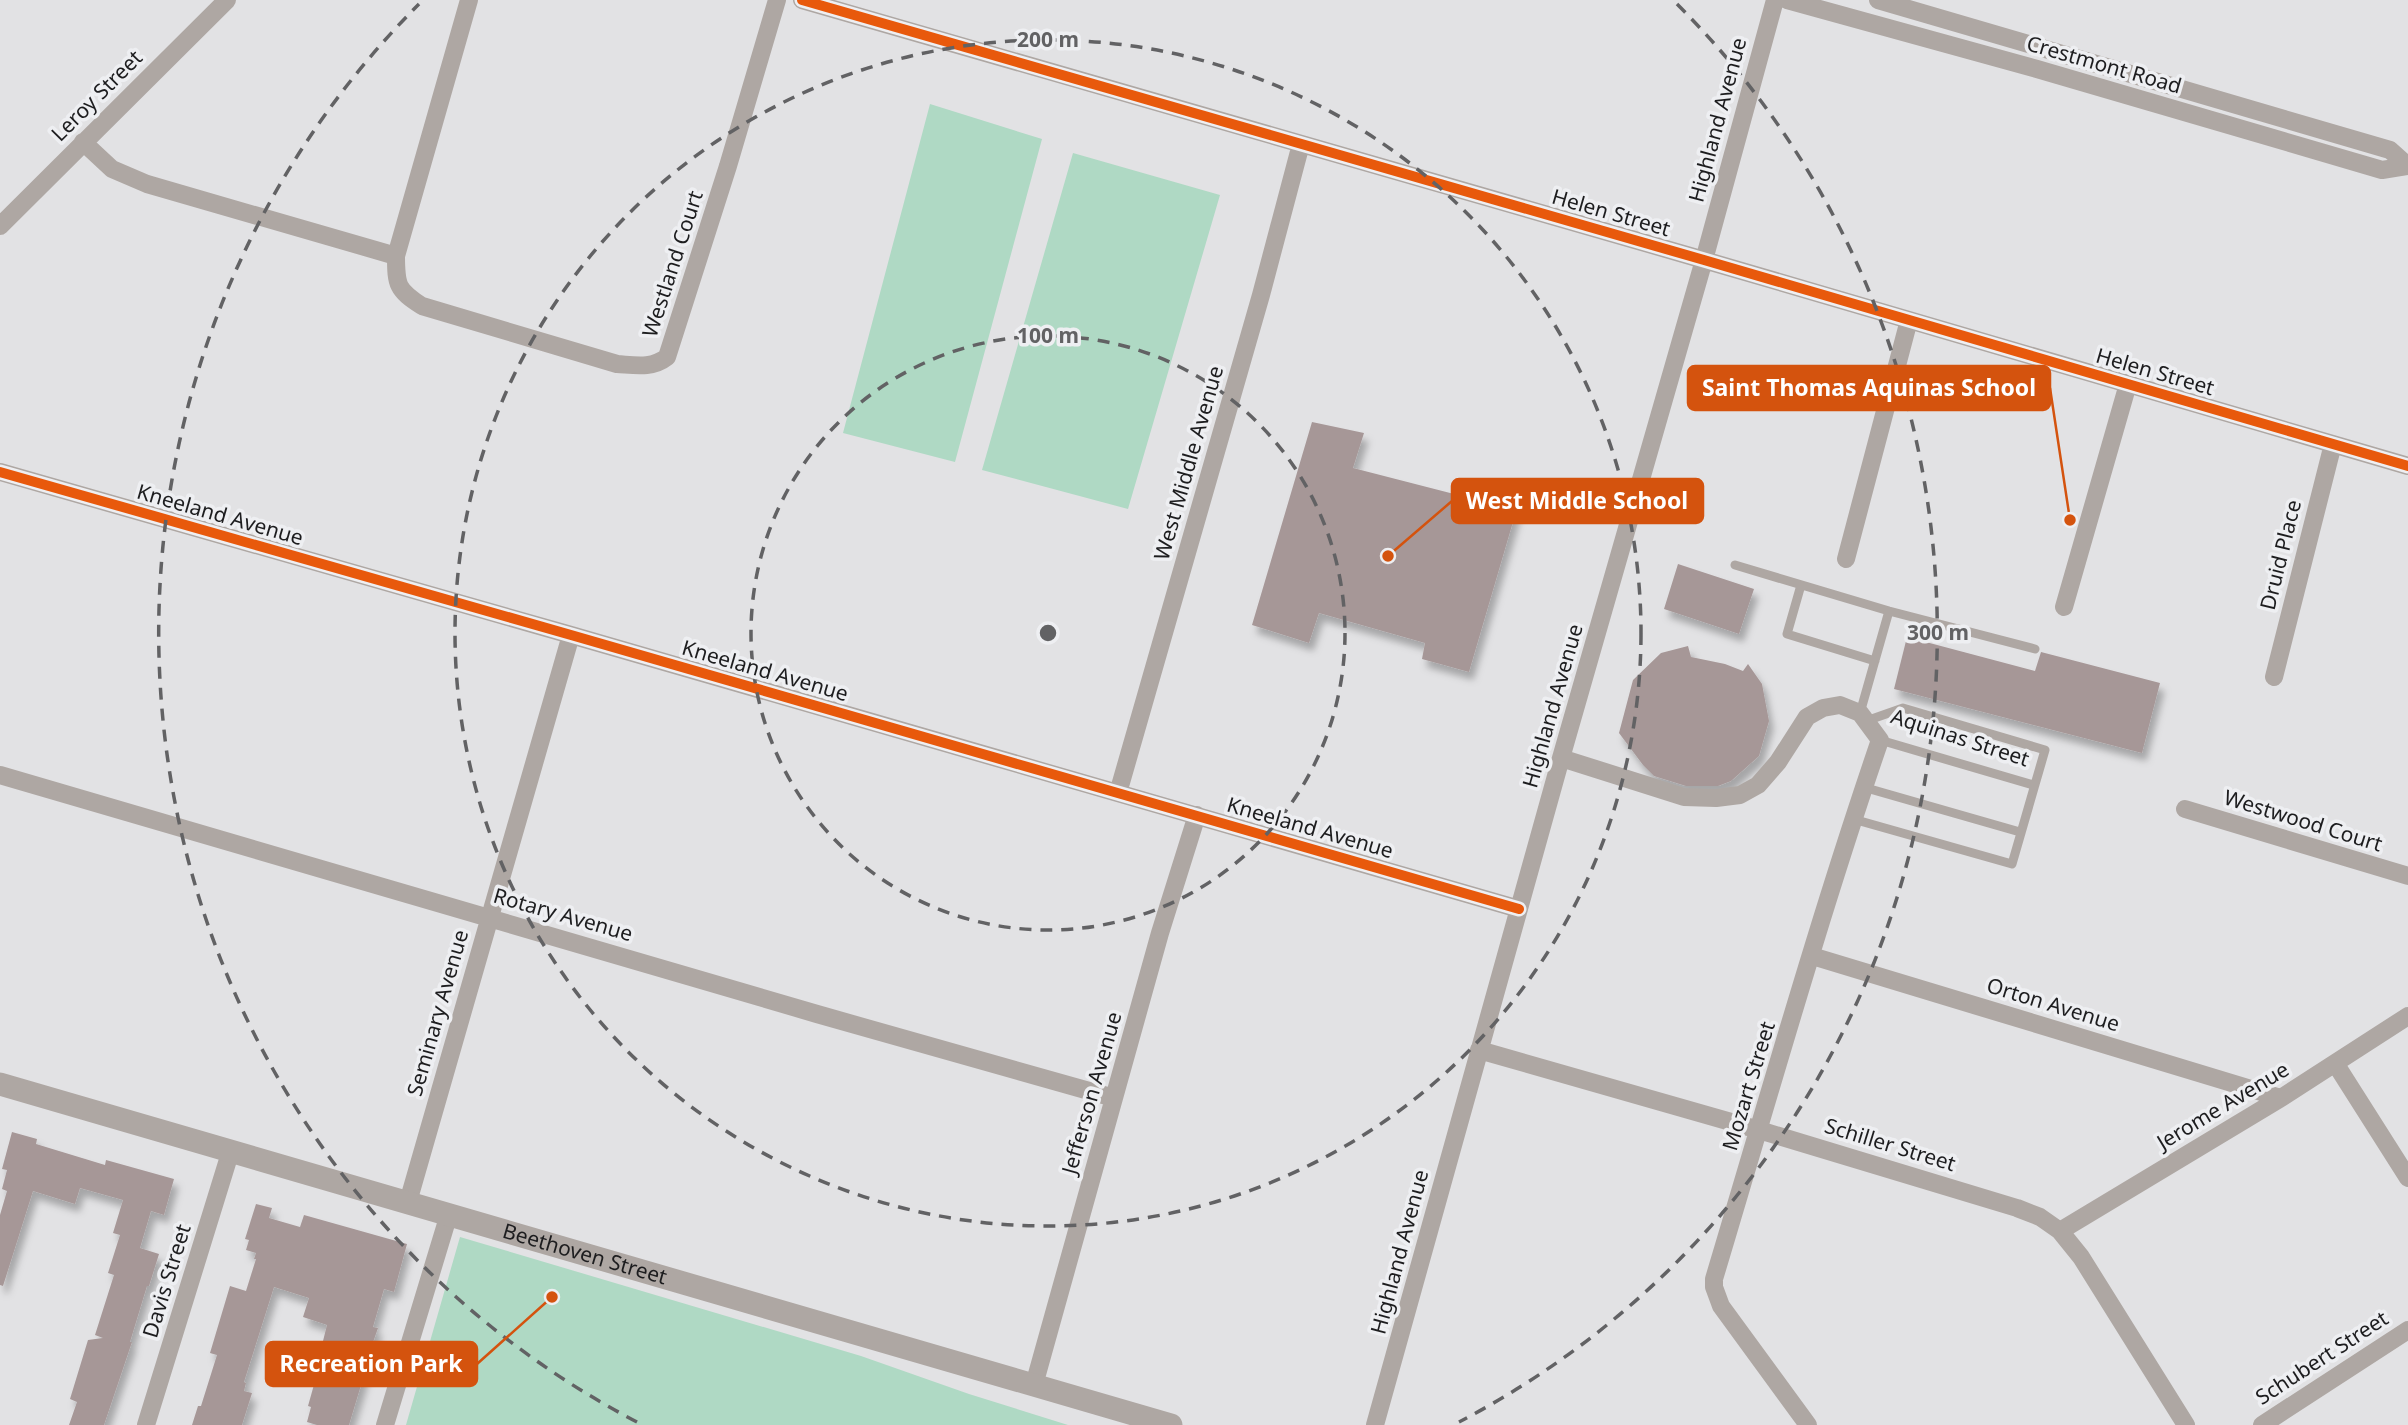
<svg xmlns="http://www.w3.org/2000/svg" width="2408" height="1425" font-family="'Noto Sans',sans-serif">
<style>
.green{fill:#afd9c4}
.building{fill:#a69797;filter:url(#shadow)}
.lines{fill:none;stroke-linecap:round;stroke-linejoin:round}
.service{stroke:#aea7a3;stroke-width:9}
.minor{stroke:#aea7a3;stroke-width:18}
.tertiary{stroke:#aea7a3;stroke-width:23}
.cycleway-casing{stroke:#eeeff2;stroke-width:15}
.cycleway{stroke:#e8590c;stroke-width:10}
.ring{fill:none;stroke:#626264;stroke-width:3.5;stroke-dasharray:12 9}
.labels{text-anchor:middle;stroke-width:7;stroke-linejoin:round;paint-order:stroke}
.street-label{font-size:21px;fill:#1d1d1f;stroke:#eeeff2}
.centre{fill:#626264;stroke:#eeeff2;stroke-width:3.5}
.ring-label{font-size:21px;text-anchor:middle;font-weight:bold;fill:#626264;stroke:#eeeff2;stroke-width:7;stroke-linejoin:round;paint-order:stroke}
.leader{fill:none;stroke:#d4530e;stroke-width:2.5}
.callout-dot{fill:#d4530e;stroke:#eeeff2;stroke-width:2.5}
.callout{fill:#d4530e;stroke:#d4530e;stroke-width:2.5}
.callout-label{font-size:23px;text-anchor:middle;font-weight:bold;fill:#fff}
</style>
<defs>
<filter id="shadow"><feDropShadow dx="4.5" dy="8" stdDeviation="3.5" flood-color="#0004"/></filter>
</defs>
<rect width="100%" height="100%" fill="#e2e2e4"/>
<path class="green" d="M 930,104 L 1042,139 L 955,462 L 843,433 Z
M 1073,153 L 1220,195 L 1128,509 L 982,470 Z
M 460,1237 L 861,1356 L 969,1394 L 1068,1425 L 406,1425 Z"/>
<path class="building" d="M 1312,422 L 1364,433 L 1353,468 L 1454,494 L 1467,483 L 1520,498 L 1469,672 L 1422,659 L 1425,643 L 1319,613 L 1309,643 L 1252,625 Z
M 1678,564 L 1754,589 L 1739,634 L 1664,609 Z
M 1907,637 L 2035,671 L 2041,652 L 2160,683 L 2142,753 L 1894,689 Z
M 1688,646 L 1691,657 L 1725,664 L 1743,671 L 1748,664 L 1762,684 L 1769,721 L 1759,756 L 1731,781 L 1718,786 L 1686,786 L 1654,776 L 1643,765 L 1619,733 L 1633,680 L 1661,653 Z
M 12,1132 L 37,1139 L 36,1144 L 105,1165 L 106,1160 L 174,1179 L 164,1215 L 151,1211 L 140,1248 L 159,1254 L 149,1286 L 147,1286 L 130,1342 L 132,1342 L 104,1425 L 69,1425 L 77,1402 L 70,1399 L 88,1340 L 103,1338 L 95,1335 L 114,1275 L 108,1273 L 120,1235 L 113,1233 L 123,1200 L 80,1188 L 75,1204 L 33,1191 L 3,1286 L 0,1285 L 0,1215 L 7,1191 L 2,1189 L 7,1170 L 2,1169 Z
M 256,1204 L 272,1208 L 269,1218 L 300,1227 L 304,1215 L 407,1244 L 394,1292 L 384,1289 L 373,1327 L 378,1328 L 363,1371 L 365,1372 L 349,1425 L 317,1425 L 307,1422 L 311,1407 L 308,1406 L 326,1342 L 323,1341 L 327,1325 L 303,1317 L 309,1298 L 274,1287 L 244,1382 L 246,1383 L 244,1391 L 252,1393 L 242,1425 L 192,1425 L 198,1406 L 201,1406 L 217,1355 L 210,1353 L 230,1286 L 246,1291 L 256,1259 L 254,1259 L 256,1253 L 246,1250 L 249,1240 L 245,1239 Z"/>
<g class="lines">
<path class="service" d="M 1735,565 L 1889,611 L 2035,649
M 1801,585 L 1787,634 L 1875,661
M 1860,713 L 1889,611
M 1880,740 L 2033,785
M 1863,787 L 2020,832
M 1853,819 L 2012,864 L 2045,750 L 1903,708 L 1866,721"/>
<path class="minor" d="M 469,0 L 396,256 C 396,285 397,290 422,306 L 617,364 C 634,365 652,369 667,357 L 728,166 L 777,0
M 802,0 L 1704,260 L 2408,466
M 1787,0 L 2037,69 L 2382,170 L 2408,166
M 1878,0 L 2390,150 L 2408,166
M 83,142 L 112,169 L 147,184 L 396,256
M 0,226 L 227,0
M 0,472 L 571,635 L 1519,909
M 1846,559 L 1909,320
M 2064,607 L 2128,384
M 2274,677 L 2333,444
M 1561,758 L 1684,797 L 1716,798 L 1740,795 L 1758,785 L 1778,762 L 1807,717 L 1823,708 L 1840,705 L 1860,713 L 1880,740 C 1819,918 1768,1099 1714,1279 L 1714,1287 L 1721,1306 L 1808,1425
M 0,775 L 817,1014 L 1114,1098
M 1118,793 L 1261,295 L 1301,144
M 2185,809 L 2408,876
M 1812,956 L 2281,1098
M 1479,1050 L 1759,1130 L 2017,1208 L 2040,1217 L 2060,1231 L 2081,1257 L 2186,1425
M 2335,1063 L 2408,1178
M 408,1202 L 571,635
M 2060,1231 L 2281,1098 L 2408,1016
M 1034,1385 L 1160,933 L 1197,815
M 146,1425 L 231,1150
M 385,1425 L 449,1214
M 1375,1425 L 1561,758 L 1704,260 L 1775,0
M 2262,1425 L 2408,1330"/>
<path class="tertiary" id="s1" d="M 0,1084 L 1171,1425"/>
<defs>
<path id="cycleway" d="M 802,0 L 1704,260 L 2408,466
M 0,472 L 571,635 L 1519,909"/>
</defs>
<use href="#cycleway" class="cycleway-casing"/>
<use href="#cycleway" class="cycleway"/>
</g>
<g class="ring">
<circle cx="1048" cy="633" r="297"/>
<circle cx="1048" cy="633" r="593"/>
<path d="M637 1422A890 890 0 0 1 419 4M1677 4A890 890 0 0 1 1459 1422"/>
</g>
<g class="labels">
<g class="street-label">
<text transform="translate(2104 65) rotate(16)" y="7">Crestmont Road</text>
<text transform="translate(97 96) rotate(-45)" y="7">Leroy Street</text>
<text transform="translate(1718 120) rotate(-75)" y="7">Highland Avenue</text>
<text transform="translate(1611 213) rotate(16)" y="7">Helen Street</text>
<text transform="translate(673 264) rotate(-72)" y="7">Westland Court</text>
<text transform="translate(2155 372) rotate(16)" y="7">Helen Street</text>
<text transform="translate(1189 463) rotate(-74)" y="7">West Middle Avenue</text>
<text transform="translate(220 515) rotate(16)" y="7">Kneeland Avenue</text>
<text transform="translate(2281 555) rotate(-76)" y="7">Druid Place</text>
<text transform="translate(765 671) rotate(16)" y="7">Kneeland Avenue</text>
<text transform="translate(1553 706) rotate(-74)" y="7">Highland Avenue</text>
<text transform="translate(1960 738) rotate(18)" y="7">Aquinas Street</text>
<text transform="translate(2303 821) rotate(17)" y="7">Westwood Court</text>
<text transform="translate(1310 828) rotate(16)" y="7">Kneeland Avenue</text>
<text transform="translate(563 915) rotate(16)" y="7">Rotary Avenue</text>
<text transform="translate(2053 1005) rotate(17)" y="7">Orton Avenue</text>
<text transform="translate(438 1013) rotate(-74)" y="7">Seminary Avenue</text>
<text transform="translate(1749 1086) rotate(-73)" y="7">Mozart Street</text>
<text transform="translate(1092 1093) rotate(-74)" y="7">Jefferson Avenue</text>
<text transform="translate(2223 1106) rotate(-31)" y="7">Jerome Avenue</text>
<text transform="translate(1890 1145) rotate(17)" y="7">Schiller Street</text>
<text transform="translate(1400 1252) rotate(-75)" y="7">Highland Avenue</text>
<text dy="7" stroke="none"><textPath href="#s1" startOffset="609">Beethoven Street</textPath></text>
<text transform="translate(167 1281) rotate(-73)" y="7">Davis Street</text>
<text transform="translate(2322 1358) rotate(-33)" y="7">Schubert Street</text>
</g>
</g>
<circle cx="1048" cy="633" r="10" class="centre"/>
<g class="ring-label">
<text x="1048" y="47">200 m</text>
<text x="1048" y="343">100 m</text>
<text x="1938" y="640">300 m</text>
</g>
<path class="leader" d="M2070 520L2050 388M1388 556L1452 501M552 1297L477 1364"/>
<g class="callout-dot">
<circle cx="2070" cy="520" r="7"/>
<circle cx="1388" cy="556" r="7"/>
<circle cx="552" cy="1297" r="7"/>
</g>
<g class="callout">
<rect x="1688" y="366" width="362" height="44" rx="7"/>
<rect x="1452" y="479" width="251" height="44" rx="7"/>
<rect x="266" y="1342" width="211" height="44" rx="7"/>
</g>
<g class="callout-label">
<text x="1869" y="396">Saint Thomas Aquinas School</text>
<text x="1577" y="509">West Middle School</text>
<text x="371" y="1372">Recreation Park</text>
</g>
</svg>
